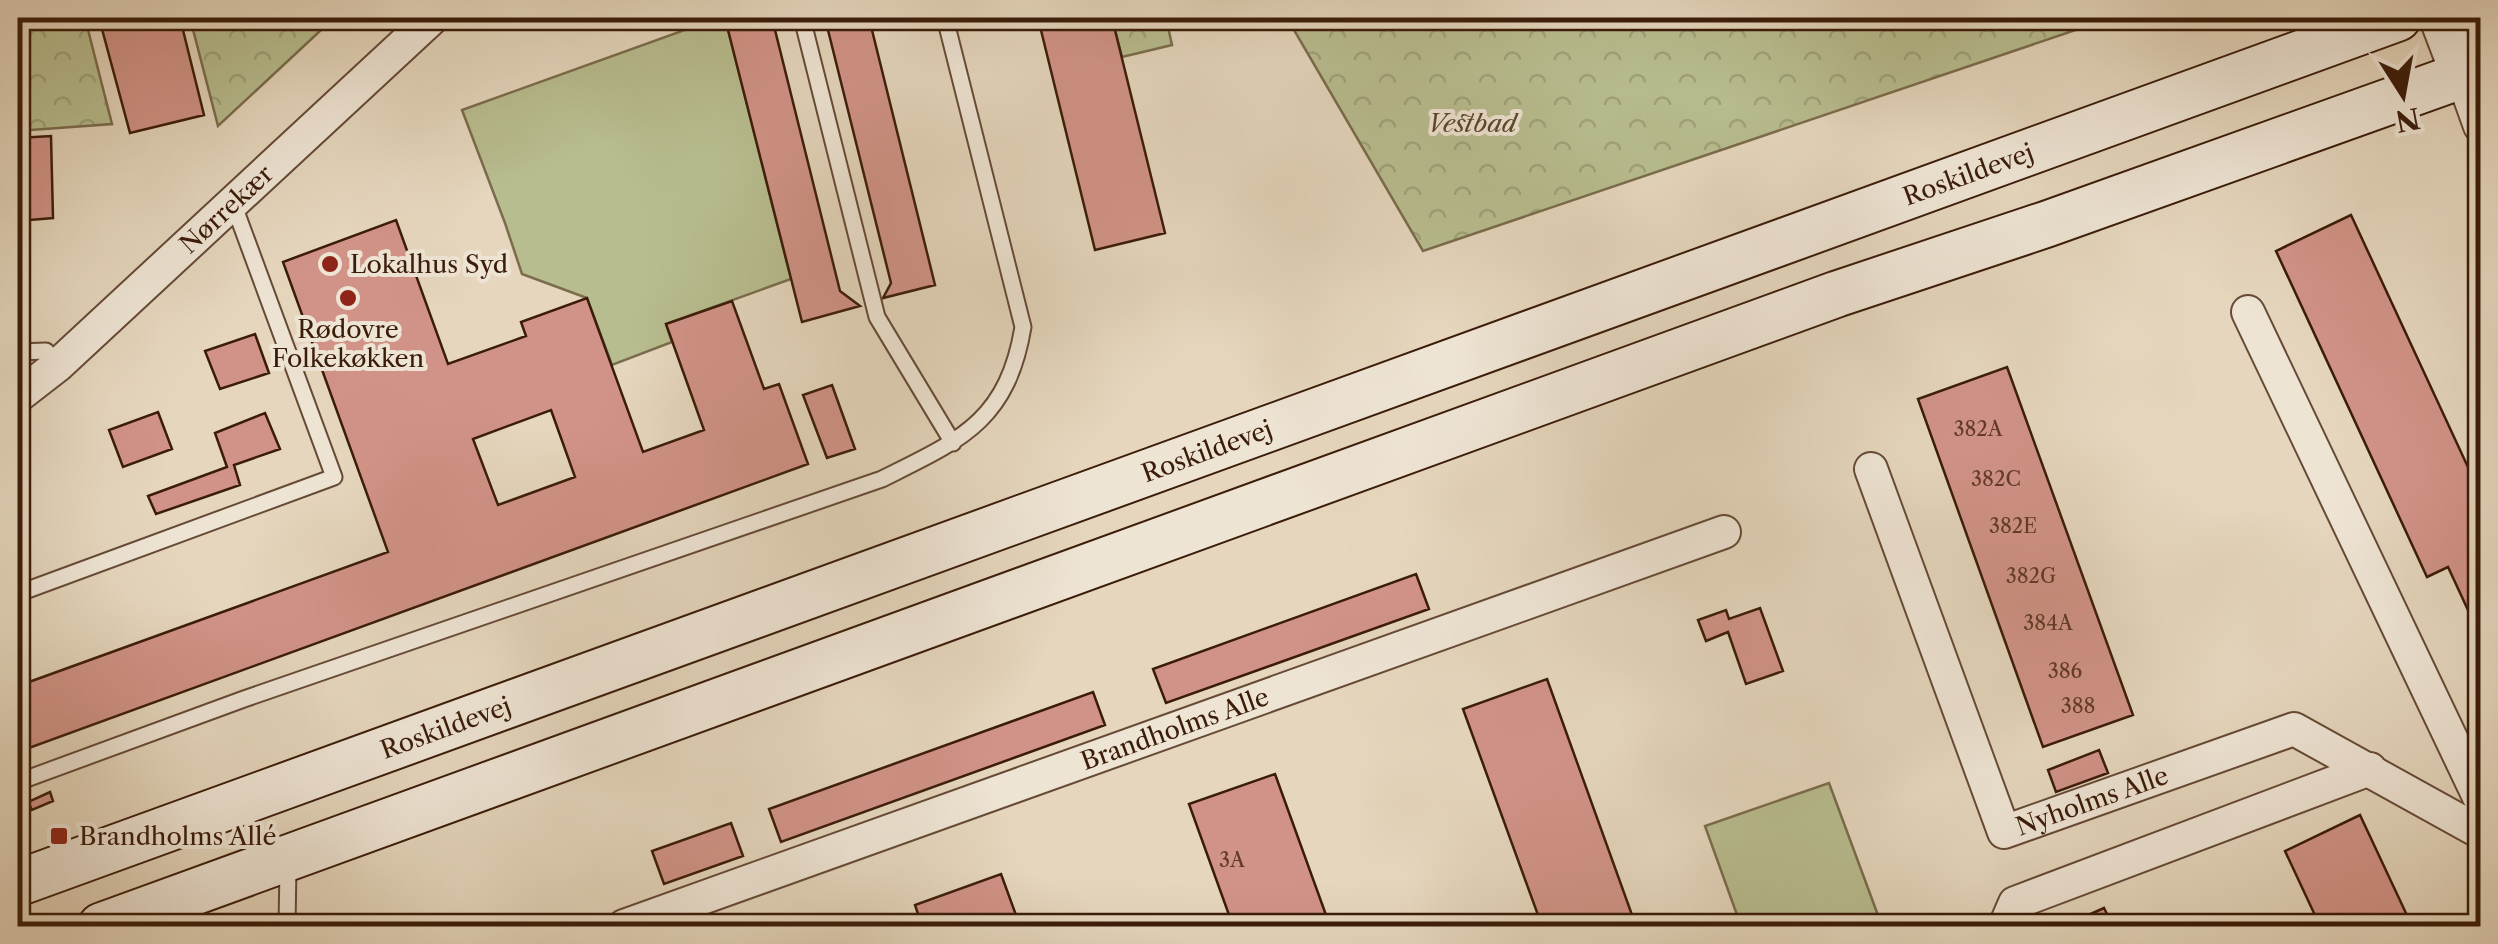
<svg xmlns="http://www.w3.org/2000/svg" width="2498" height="944" font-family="'Libre Caslon Text',serif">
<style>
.forest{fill:url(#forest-crowns);stroke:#7a6c4c;stroke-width:2.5}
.pitch{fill:#b8bd8f;stroke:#7a6c4c;stroke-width:2.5}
.building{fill:#d19387;stroke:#3b1c09;stroke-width:2.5;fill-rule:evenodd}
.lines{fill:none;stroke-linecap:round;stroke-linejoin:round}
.service-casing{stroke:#664a36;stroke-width:19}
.minor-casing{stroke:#664a36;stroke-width:36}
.tertiary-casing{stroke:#664a36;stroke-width:44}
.secondary-casing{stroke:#3b1c09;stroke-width:49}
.service{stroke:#eee4d4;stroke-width:15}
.minor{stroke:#eee4d4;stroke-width:32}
.tertiary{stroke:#eee4d4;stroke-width:40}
.secondary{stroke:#eee4d4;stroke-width:45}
.poi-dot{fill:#8f2418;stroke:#eee4d4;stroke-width:4}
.labels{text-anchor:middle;stroke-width:8;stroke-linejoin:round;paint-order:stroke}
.number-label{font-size:20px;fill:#603a28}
.park-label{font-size:25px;font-style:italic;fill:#5a442a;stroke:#eee4d4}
.street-label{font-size:25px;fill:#3b1c09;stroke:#eee4d4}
.poi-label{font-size:25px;fill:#3b1c09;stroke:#eee4d4;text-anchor:start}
</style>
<defs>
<pattern id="forest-crowns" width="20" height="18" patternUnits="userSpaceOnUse" patternTransform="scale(2.5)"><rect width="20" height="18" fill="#b8bd8f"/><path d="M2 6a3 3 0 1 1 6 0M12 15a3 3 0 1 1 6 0" fill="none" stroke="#9fa27a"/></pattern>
</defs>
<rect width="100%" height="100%" fill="#e5d6bd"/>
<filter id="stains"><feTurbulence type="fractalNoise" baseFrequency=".002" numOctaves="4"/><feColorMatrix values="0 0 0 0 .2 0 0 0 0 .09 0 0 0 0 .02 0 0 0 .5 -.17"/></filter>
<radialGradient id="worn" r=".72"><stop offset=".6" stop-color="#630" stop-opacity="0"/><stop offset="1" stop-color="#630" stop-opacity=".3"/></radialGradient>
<path class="forest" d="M 18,18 L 85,18 L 112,124 L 18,131 Z
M 190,18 L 334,18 L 218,126 Z
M 1112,18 L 1166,18 L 1172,45 L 1122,57 Z
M 1287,18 L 2111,18 L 1423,251 Z"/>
<path class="pitch" d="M 718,18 L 725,18 L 791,279 L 666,324 L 672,342 L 612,365 L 587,298 L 522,274 L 505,223 L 462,110 Z
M 1829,783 L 1882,926 L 1741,926 L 1705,826 Z"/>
<path class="building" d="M 99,18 L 180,18 L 204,115 L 130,133 Z
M 725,18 L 772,18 L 840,291 L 860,306 L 802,322 Z
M 825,18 L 869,18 L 935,285 L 883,298 L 891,283 Z
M 1038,18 L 1112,18 L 1165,233 L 1095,250 Z
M 51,136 L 53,218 L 18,221 L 18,138 Z
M 2351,215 L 2480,493 L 2480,636 L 2448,567 L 2427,577 L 2276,251 Z
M 396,220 L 448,364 L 526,336 L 521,322 L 587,298 L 643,452 L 704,430 L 666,324 L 732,301 L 764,389 L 779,384 L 808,464 L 18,752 L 18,686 L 388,552 L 283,262 ZM 551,410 L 575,477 L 498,505 L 473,439 Z
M 255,334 L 269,373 L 220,389 L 205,351 Z
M 2007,367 L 2133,715 L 2043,747 L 1918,399 Z
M 832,385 L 855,449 L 827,458 L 803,395 Z
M 158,412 L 172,449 L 123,467 L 109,430 Z
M 265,413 L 280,449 L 234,465 L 240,485 L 156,514 L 148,496 L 227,467 L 215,433 Z
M 1416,574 L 1429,609 L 1166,703 L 1153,669 Z
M 1760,608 L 1783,671 L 1746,684 L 1728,632 L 1706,641 L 1698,620 L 1726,610 L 1729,619 Z
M 1547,679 L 1636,926 L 1542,926 L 1463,709 Z
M 1093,692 L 1105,725 L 781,842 L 769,809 Z
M 2099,750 L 2108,773 L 2056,792 L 2048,770 Z
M 1275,774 L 1330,926 L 1233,926 L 1189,804 Z
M 50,792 L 53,801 L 32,810 L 28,802 Z
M 2360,815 L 2412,926 L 2320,926 L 2285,851 Z
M 731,823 L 743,856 L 664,884 L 652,851 Z
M 1001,874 L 1020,926 L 922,926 L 915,905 Z
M 2104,908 L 2113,926 L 2064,926 Z"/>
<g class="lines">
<defs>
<path id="service" d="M 802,18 L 877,317 L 953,443
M 18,352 L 46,351 L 58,365
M 22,592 L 334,477 L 233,203
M 18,782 L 244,699 L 882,479 C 960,440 1007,422 1023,327 L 945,18
M 287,926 L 288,866"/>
<g id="minor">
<path d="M 2462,76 L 2480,126"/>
<path d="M 2248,312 L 2480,799"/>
<path id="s1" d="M 18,396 L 58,365 L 432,18"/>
<path id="s2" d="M 1871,469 L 2004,832 L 2294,729 L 2480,832"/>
<path id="s3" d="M 624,926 L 1724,532"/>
<path d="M 2005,926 L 2015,903 L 2370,769"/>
</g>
<path id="tertiary" d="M 2440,18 L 2462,76"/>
<g id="secondary">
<path id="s4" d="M 18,883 L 2398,18"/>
<path d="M 101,926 L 1837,294 L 2047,224 L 2480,69"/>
</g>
</defs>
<use href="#service" class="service-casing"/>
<use href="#minor" class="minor-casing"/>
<use href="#tertiary" class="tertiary-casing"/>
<use href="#secondary" class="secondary-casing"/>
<use href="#service" class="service"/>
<use href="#minor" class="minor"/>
<use href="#tertiary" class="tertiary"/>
<use href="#secondary" class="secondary"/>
</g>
<g class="poi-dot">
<circle cx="330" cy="264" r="10"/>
<circle cx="348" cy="298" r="10"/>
<rect x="49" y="826" width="20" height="20" rx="5"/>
</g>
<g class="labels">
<g class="number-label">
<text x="1978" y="436">382A</text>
<text x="1996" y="486">382C</text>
<text x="2013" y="533">382E</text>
<text x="2031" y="583">382G</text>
<text x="2048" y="630">384A</text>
<text x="2065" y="678">386</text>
<text x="2078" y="713">388</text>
<text x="1232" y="867">3A</text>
</g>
<g class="park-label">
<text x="1472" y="132">Vestbad</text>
</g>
<g class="street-label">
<text dy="9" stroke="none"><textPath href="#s4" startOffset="2075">Roskildevej</textPath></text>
<text dy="9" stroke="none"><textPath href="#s1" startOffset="280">Nørrekær</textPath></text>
<text dy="9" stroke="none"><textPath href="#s4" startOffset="1265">Roskildevej</textPath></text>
<text dy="9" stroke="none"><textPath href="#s4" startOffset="455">Roskildevej</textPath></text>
<text dy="9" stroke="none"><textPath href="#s3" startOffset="585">Brandholms Alle</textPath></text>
<text dy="9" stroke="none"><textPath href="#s2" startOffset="480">Nyholms Alle</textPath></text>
</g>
<g class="poi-label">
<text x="350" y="273">Lokalhus Syd</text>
<text x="348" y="338" text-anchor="middle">Rødovre<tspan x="348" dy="29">Folkekøkken</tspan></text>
<text x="79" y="845">Brandholms Allé</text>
</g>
</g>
<rect width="2498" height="944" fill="none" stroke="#e5d6bd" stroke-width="60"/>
<rect x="20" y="20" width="2458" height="904" fill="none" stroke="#3b1c09" stroke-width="5"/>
<rect x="30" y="30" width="2438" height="884" fill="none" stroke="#3b1c09" stroke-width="2.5"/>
<g transform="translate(2403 95) rotate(169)" stroke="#eee4d4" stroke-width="8" paint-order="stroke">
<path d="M0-8L18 38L0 25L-18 38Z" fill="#3b1c09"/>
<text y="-15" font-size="28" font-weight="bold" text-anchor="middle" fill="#3b1c09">N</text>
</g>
<rect width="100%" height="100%" filter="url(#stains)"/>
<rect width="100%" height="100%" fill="url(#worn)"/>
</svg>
